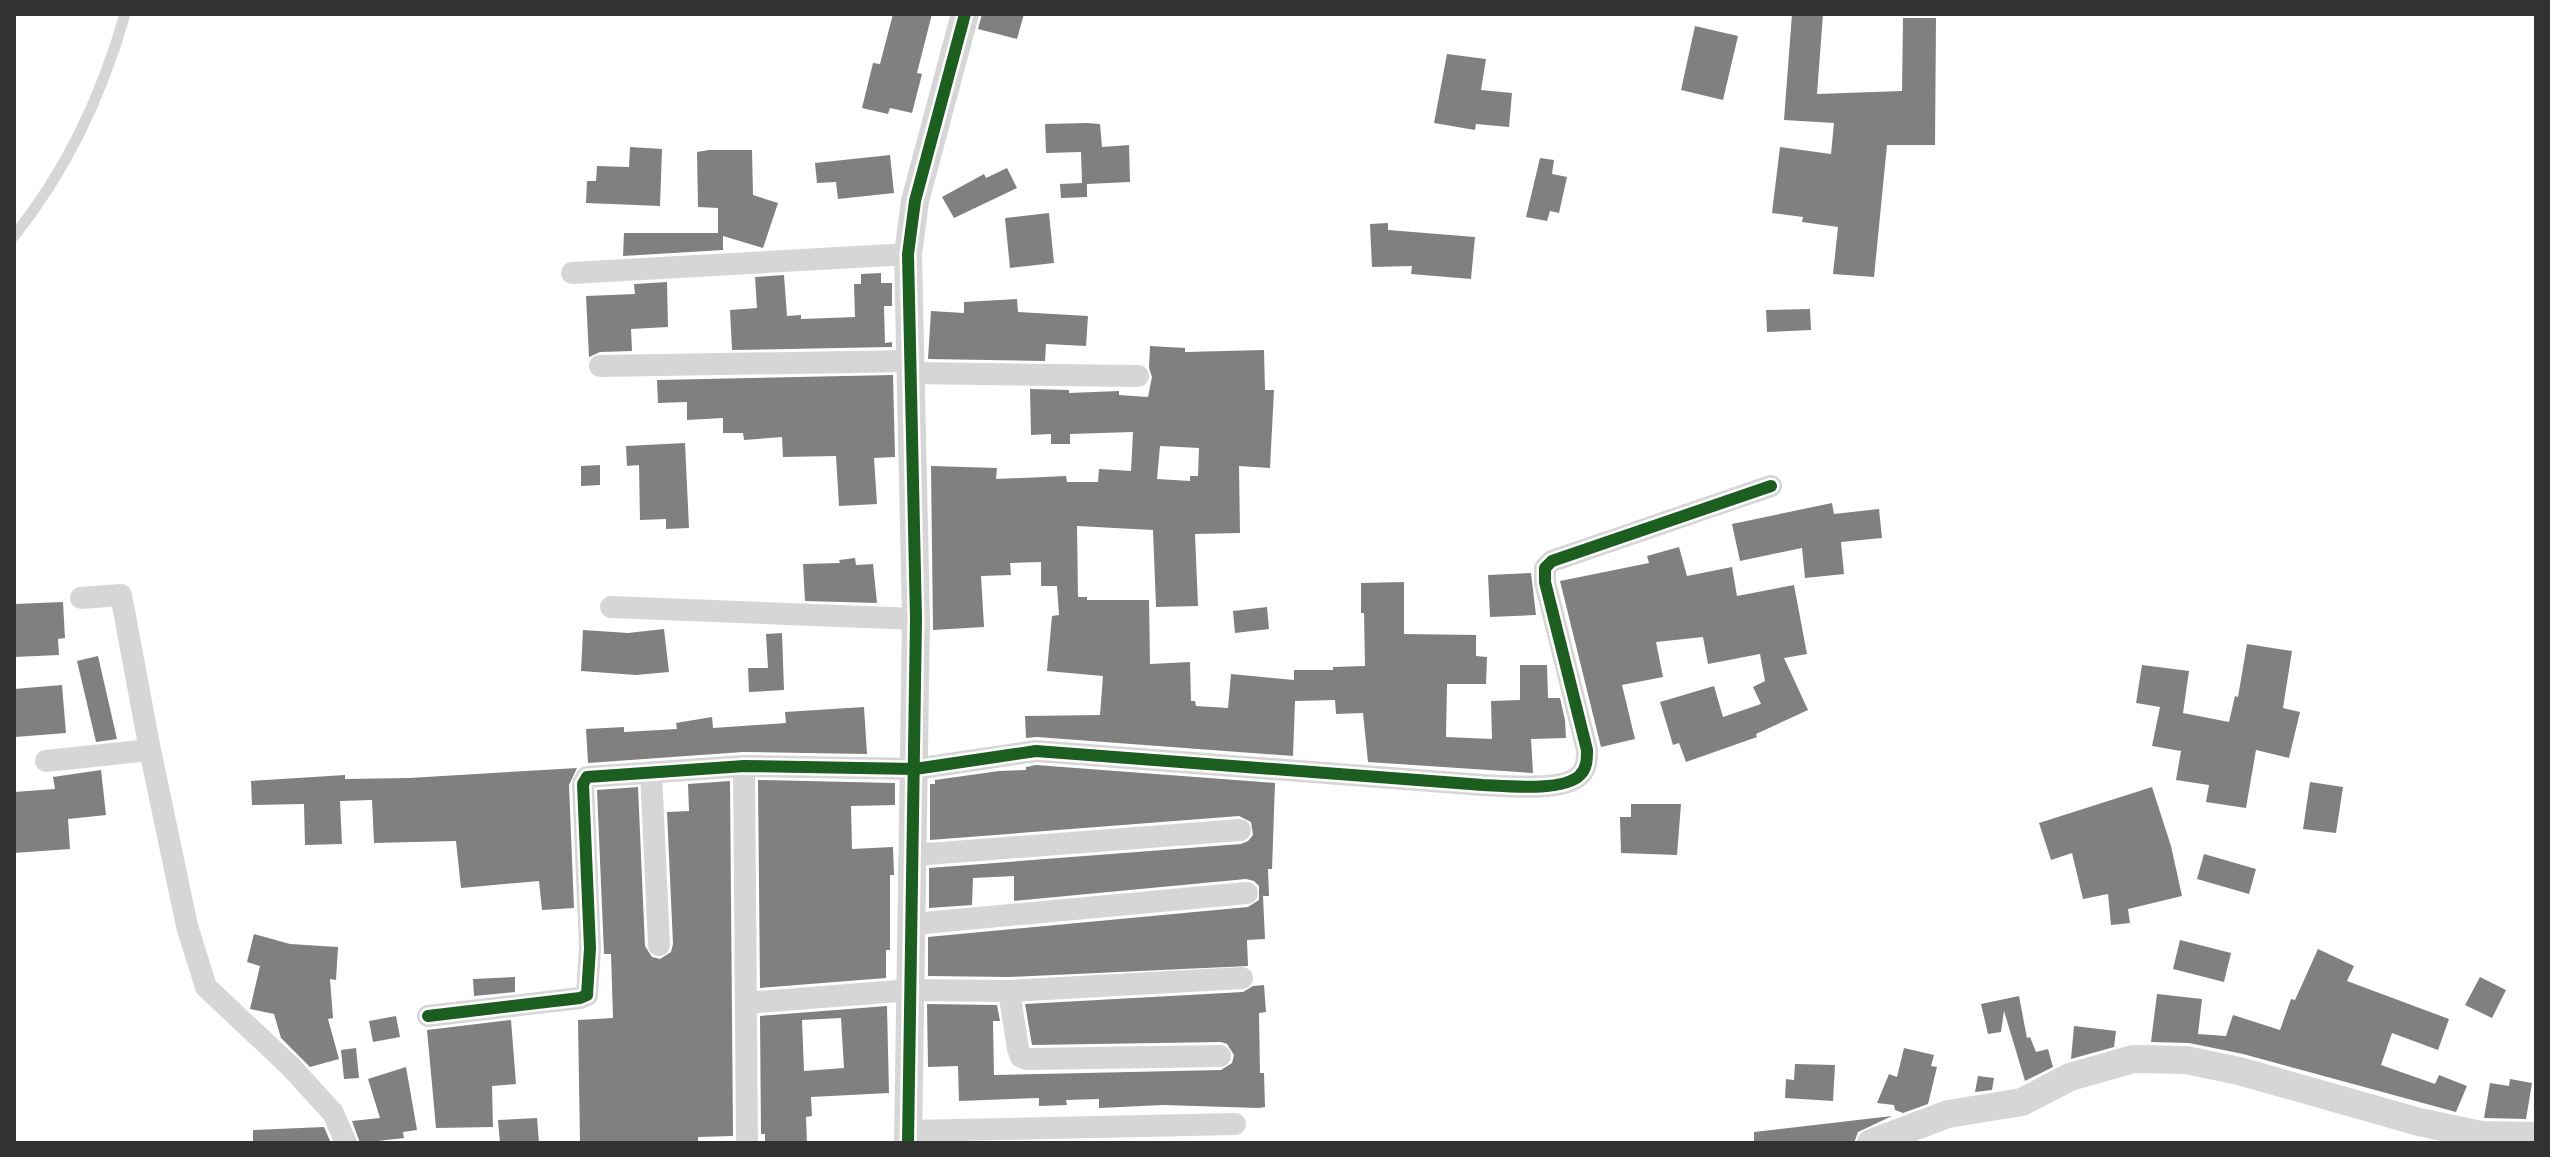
<svg xmlns="http://www.w3.org/2000/svg" width="2550" height="1157" font-family="Roboto,sans-serif">
<style>
.building{fill:#808080;fill-rule:evenodd}
.lines{fill:none;stroke-linecap:round;stroke-linejoin:round}
.service{stroke:#d6d6d6;stroke-width:11}
.minor{stroke:#d6d6d6;stroke-width:22}
.tertiary{stroke:#d6d6d6;stroke-width:28}
.cycleway-casing{stroke:#fff;stroke-width:17}
.cycleway{stroke:#1b5e20;stroke-width:12}
</style>
<rect width="100%" height="100%" fill="#fff"/>
<path class="building" d="M 893,14 L 932,14 L 917,73 L 922,74 L 912,113 L 890,108 L 888,114 L 862,108 L 873,63 L 880,64 Z
M 982,14 L 1024,14 L 1017,39 L 978,29 Z
M 1792,14 L 1823,14 L 1817,94 L 1902,91 L 1903,18 L 1936,18 L 1935,145 L 1887,145 L 1874,277 L 1833,274 L 1838,227 L 1802,222 L 1803,217 L 1772,213 L 1780,147 L 1831,154 L 1834,123 L 1784,120 Z
M 1695,26 L 1738,36 L 1723,100 L 1681,90 Z
M 1447,54 L 1486,59 L 1481,90 L 1512,93 L 1509,127 L 1476,124 L 1475,130 L 1434,123 Z
M 1087,123 L 1100,124 L 1102,147 L 1129,145 L 1130,182 L 1087,184 L 1087,197 L 1061,198 L 1060,184 L 1082,183 L 1081,152 L 1046,153 L 1045,124 Z
M 630,147 L 662,149 L 660,206 L 586,203 L 587,181 L 596,181 L 597,166 L 629,167 Z
M 709,150 L 752,150 L 753,195 L 778,203 L 763,248 L 723,236 L 723,250 L 623,256 L 624,233 L 718,233 L 718,208 L 698,207 L 697,152 Z
M 890,155 L 894,193 L 838,199 L 836,182 L 817,183 L 815,163 Z
M 1540,158 L 1554,160 L 1552,174 L 1567,177 L 1559,213 L 1550,211 L 1547,221 L 1526,217 Z
M 1007,168 L 1017,188 L 954,218 L 942,197 L 984,174 L 986,178 Z
M 1049,213 L 1054,263 L 1010,268 L 1005,218 Z
M 1388,223 L 1388,230 L 1475,237 L 1471,279 L 1411,274 L 1412,266 L 1372,267 L 1370,224 Z
M 881,273 L 881,283 L 892,283 L 892,306 L 884,306 L 885,343 L 892,342 L 892,347 L 732,350 L 730,310 L 757,308 L 755,277 L 784,275 L 787,316 L 801,315 L 801,319 L 855,317 L 854,284 L 861,284 L 861,274 Z
M 667,282 L 668,327 L 631,329 L 632,351 L 600,352 L 589,357 L 586,296 L 635,294 L 634,284 Z
M 1017,299 L 1018,312 L 1088,316 L 1086,346 L 1046,344 L 1045,361 L 928,359 L 931,311 L 964,313 L 964,302 Z
M 1810,309 L 1811,330 L 1767,332 L 1766,310 Z
M 1150,346 L 1185,348 L 1185,352 L 1264,350 L 1265,390 L 1274,390 L 1270,468 L 1239,466 L 1240,533 L 1195,534 L 1198,606 L 1156,607 L 1153,530 L 1077,526 L 1078,597 L 1087,597 L 1087,600 L 1149,600 L 1150,664 L 1190,662 L 1191,701 L 1195,701 L 1196,706 L 1228,708 L 1231,674 L 1294,680 L 1294,670 L 1333,670 L 1333,667 L 1365,666 L 1364,613 L 1361,613 L 1361,583 L 1404,582 L 1404,634 L 1476,635 L 1476,656 L 1487,657 L 1486,684 L 1447,684 L 1446,737 L 1492,739 L 1491,701 L 1520,700 L 1520,665 L 1547,665 L 1548,698 L 1560,698 L 1565,720 L 1566,738 L 1531,739 L 1533,773 L 1368,762 L 1363,713 L 1336,714 L 1335,700 L 1295,701 L 1293,756 L 1037,737 L 1026,738 L 1025,716 L 1100,715 L 1103,676 L 1047,671 L 1052,616 L 1059,615 L 1057,586 L 1041,586 L 1041,562 L 1010,563 L 1011,575 L 981,576 L 984,627 L 933,630 L 931,466 L 997,468 L 996,479 L 1066,476 L 1067,482 L 1098,482 L 1099,469 L 1131,471 L 1133,432 L 1070,434 L 1070,444 L 1051,444 L 1051,434 L 1031,435 L 1030,389 L 1069,390 L 1069,393 L 1119,391 L 1119,395 L 1148,397 L 1152,377 L 1149,368 ZM 1160,446 L 1199,448 L 1198,476 L 1190,476 L 1190,481 L 1157,479 Z
M 893,375 L 895,457 L 874,458 L 877,504 L 839,506 L 836,456 L 783,457 L 782,437 L 744,440 L 743,433 L 723,433 L 723,418 L 687,420 L 687,402 L 658,403 L 657,380 Z
M 685,443 L 689,528 L 666,529 L 666,519 L 640,520 L 639,465 L 627,466 L 626,446 Z
M 600,465 L 600,485 L 581,486 L 581,466 Z
M 1832,503 L 1834,514 L 1879,509 L 1882,538 L 1841,542 L 1844,574 L 1805,578 L 1802,548 L 1740,561 L 1732,524 Z
M 1679,547 L 1687,576 L 1732,567 L 1737,596 L 1794,585 L 1807,654 L 1784,658 L 1808,710 L 1756,734 L 1757,737 L 1686,762 L 1679,743 L 1673,745 L 1660,702 L 1714,686 L 1723,717 L 1761,704 L 1753,687 L 1765,681 L 1760,654 L 1708,664 L 1703,637 L 1656,642 L 1663,677 L 1622,685 L 1635,739 L 1601,747 L 1560,581 L 1649,563 L 1647,556 Z
M 855,558 L 856,565 L 873,564 L 877,603 L 805,601 L 803,564 L 840,563 L 839,560 Z
M 1531,573 L 1536,615 L 1490,617 L 1488,575 Z
M 63,602 L 65,638 L 58,639 L 59,655 L 14,657 L 14,604 Z
M 1267,607 L 1269,629 L 1235,633 L 1233,611 Z
M 664,629 L 669,672 L 636,675 L 581,671 L 583,630 L 628,633 Z
M 782,633 L 784,690 L 749,692 L 748,668 L 768,668 L 766,634 Z
M 2247,644 L 2292,651 L 2283,708 L 2300,712 L 2289,758 L 2256,750 L 2246,808 L 2206,802 L 2209,785 L 2176,780 L 2181,751 L 2152,746 L 2160,707 L 2136,703 L 2142,665 L 2189,671 L 2183,713 L 2229,722 L 2235,696 L 2238,697 Z
M 98,656 L 117,739 L 96,742 L 77,661 Z
M 62,685 L 66,733 L 15,737 L 14,689 Z
M 864,707 L 867,754 L 743,752 L 588,763 L 586,729 L 624,727 L 624,732 L 677,729 L 676,723 L 712,717 L 713,728 L 786,723 L 785,712 Z
M 1036,765 L 1275,783 L 1272,869 L 1268,869 L 1269,896 L 1263,896 L 1265,939 L 1247,940 L 1248,966 L 1009,977 L 928,976 L 928,937 L 1248,907 L 1259,900 L 1259,886 L 1254,881 L 1246,879 L 1014,901 L 1014,876 L 973,878 L 972,905 L 929,908 L 929,868 L 1241,844 L 1248,841 L 1253,835 L 1251,822 L 1239,816 L 930,840 L 930,784 L 935,784 L 935,780 L 999,771 L 1026,770 L 1026,767 Z
M 577,768 L 569,785 L 574,908 L 542,910 L 539,881 L 461,888 L 456,841 L 374,843 L 372,800 L 340,801 L 342,844 L 305,845 L 304,804 L 252,805 L 251,781 L 345,775 L 345,779 L 409,778 Z
M 101,770 L 106,815 L 68,819 L 70,849 L 14,853 L 14,792 L 55,789 L 53,777 Z
M 758,780 L 895,783 L 895,805 L 851,806 L 852,849 L 893,847 L 894,875 L 890,875 L 890,950 L 886,950 L 886,978 L 760,988 Z
M 730,781 L 733,1136 L 698,1137 L 698,1143 L 580,1143 L 578,1020 L 613,1018 L 611,954 L 604,954 L 597,790 L 638,787 L 645,946 L 652,957 L 660,959 L 671,952 L 673,944 L 667,812 L 689,811 L 688,784 Z
M 2310,782 L 2343,787 L 2336,833 L 2303,829 Z
M 2152,787 L 2171,846 L 2182,896 L 2128,909 L 2130,923 L 2111,925 L 2108,894 L 2083,899 L 2072,853 L 2051,860 L 2039,823 Z
M 1631,804 L 1681,804 L 1677,855 L 1621,853 L 1620,817 L 1631,817 Z
M 2204,854 L 2256,869 L 2249,894 L 2197,879 Z
M 254,934 L 290,944 L 338,947 L 336,980 L 330,979 L 333,1018 L 328,1019 L 339,1059 L 310,1067 L 281,1038 L 274,1014 L 250,1009 L 260,966 L 247,962 Z
M 2180,940 L 2231,953 L 2224,982 L 2173,969 Z
M 2318,949 L 2354,966 L 2347,981 L 2449,1019 L 2438,1050 L 2392,1033 L 2381,1065 L 2435,1084 L 2439,1075 L 2467,1086 L 2456,1112 L 2243,1054 L 2189,1043 L 2151,1042 L 2157,994 L 2202,999 L 2198,1034 L 2226,1036 L 2233,1015 L 2280,1030 L 2291,999 L 2295,1000 Z
M 515,977 L 515,992 L 474,996 L 473,979 Z
M 2480,977 L 2506,990 L 2492,1018 L 2465,1005 Z
M 1264,985 L 1266,1012 L 1259,1013 L 1260,1073 L 1264,1073 L 1265,1107 L 1259,1108 L 1163,1105 L 1099,1108 L 1099,1099 L 1066,1100 L 1067,1105 L 1039,1106 L 1039,1098 L 959,1101 L 958,1066 L 928,1067 L 927,1004 L 997,1005 L 1000,1021 L 993,1021 L 994,1075 L 1221,1070 L 1232,1063 L 1234,1055 L 1227,1044 L 1221,1042 L 1032,1045 L 1025,1004 L 1243,992 L 1253,986 Z
M 2019,996 L 2027,1038 L 2030,1037 L 2036,1052 L 2048,1049 L 2053,1067 L 2025,1081 L 2004,1011 L 2001,1032 L 1988,1034 L 1981,1004 Z
M 887,1006 L 889,1093 L 811,1097 L 812,1116 L 806,1117 L 807,1143 L 765,1143 L 765,1134 L 761,1134 L 760,1016 ZM 841,1018 L 844,1068 L 804,1071 L 802,1020 Z
M 396,1016 L 400,1037 L 373,1042 L 369,1021 Z
M 511,1020 L 516,1084 L 492,1086 L 493,1127 L 436,1128 L 427,1030 Z
M 2074,1026 L 2116,1031 L 2114,1047 L 2071,1059 Z
M 356,1048 L 359,1078 L 344,1079 L 341,1050 Z
M 1904,1048 L 1934,1055 L 1931,1066 L 1937,1067 L 1928,1104 L 1903,1113 L 1895,1110 L 1894,1105 L 1877,1103 L 1889,1074 L 1897,1077 Z
M 1795,1064 L 1835,1065 L 1833,1101 L 1785,1098 L 1786,1079 L 1794,1080 Z
M 406,1067 L 417,1130 L 403,1132 L 404,1138 L 360,1143 L 352,1121 L 380,1118 L 368,1079 Z
M 1978,1076 L 1994,1078 L 1992,1090 L 1975,1092 Z
M 2510,1079 L 2532,1083 L 2526,1119 L 2484,1118 L 2490,1083 L 2509,1086 Z
M 1892,1116 L 1858,1132 L 1854,1143 L 1754,1143 L 1754,1132 Z
M 537,1118 L 539,1143 L 500,1143 L 498,1120 Z
M 324,1127 L 331,1143 L 253,1143 L 253,1130 Z"/>
<g class="lines">
<path class="service" d="M 14,236 C 67,170 102,95 125,14"/>
<path class="minor" d="M 572,273 L 908,254
M 600,366 L 910,361
M 910,373 L 1138,376
M 81,598 L 121,595 L 150,750 L 187,926 L 206,987 L 291,1067 L 333,1113 L 346,1143
M 611,607 L 916,619
M 46,761 L 150,750
M 744,766 L 747,1143
M 651,773 L 659,945
M 914,855 L 1240,830
M 913,924 L 1247,893
M 1009,991 L 1018,1049 L 1021,1057 L 1027,1059 L 1220,1056
M 746,1003 L 911,990 L 1009,991 L 1242,978
M 428,1016 L 580,998 L 587,995 L 590,948 L 583,784 L 587,777 L 744,766 L 915,769 L 1036,751 L 1483,785 C 1506,786 1564,792 1580,775 C 1587,768 1587,759 1587,750 L 1545,582 L 1545,568 L 1552,561 L 1771,486
M 908,1131 L 1235,1124"/>
<path class="tertiary" d="M 908,1143 L 916,619 L 908,254 L 915,201 L 965,14
M 1871,1143 L 1948,1114 L 2022,1102 L 2070,1077 L 2133,1059 L 2186,1060 L 2239,1071 L 2419,1122 L 2481,1135 L 2536,1136"/>
<defs>
<path id="cycleway" d="M 428,1016 L 580,998 L 587,995 L 590,948 L 583,784 L 587,777 L 744,766 L 915,769 L 1036,751 L 1483,785 C 1506,786 1564,792 1580,775 C 1587,768 1587,759 1587,750 L 1545,582 L 1545,568 L 1552,561 L 1771,486
M 908,1143 L 916,619 L 908,254 L 915,201 L 965,14"/>
</defs>
<use href="#cycleway" class="cycleway-casing"/>
<use href="#cycleway" class="cycleway"/>
</g>
<rect width="2550" height="1157" fill="none" stroke="#323232" stroke-width="32"/>
</svg>
